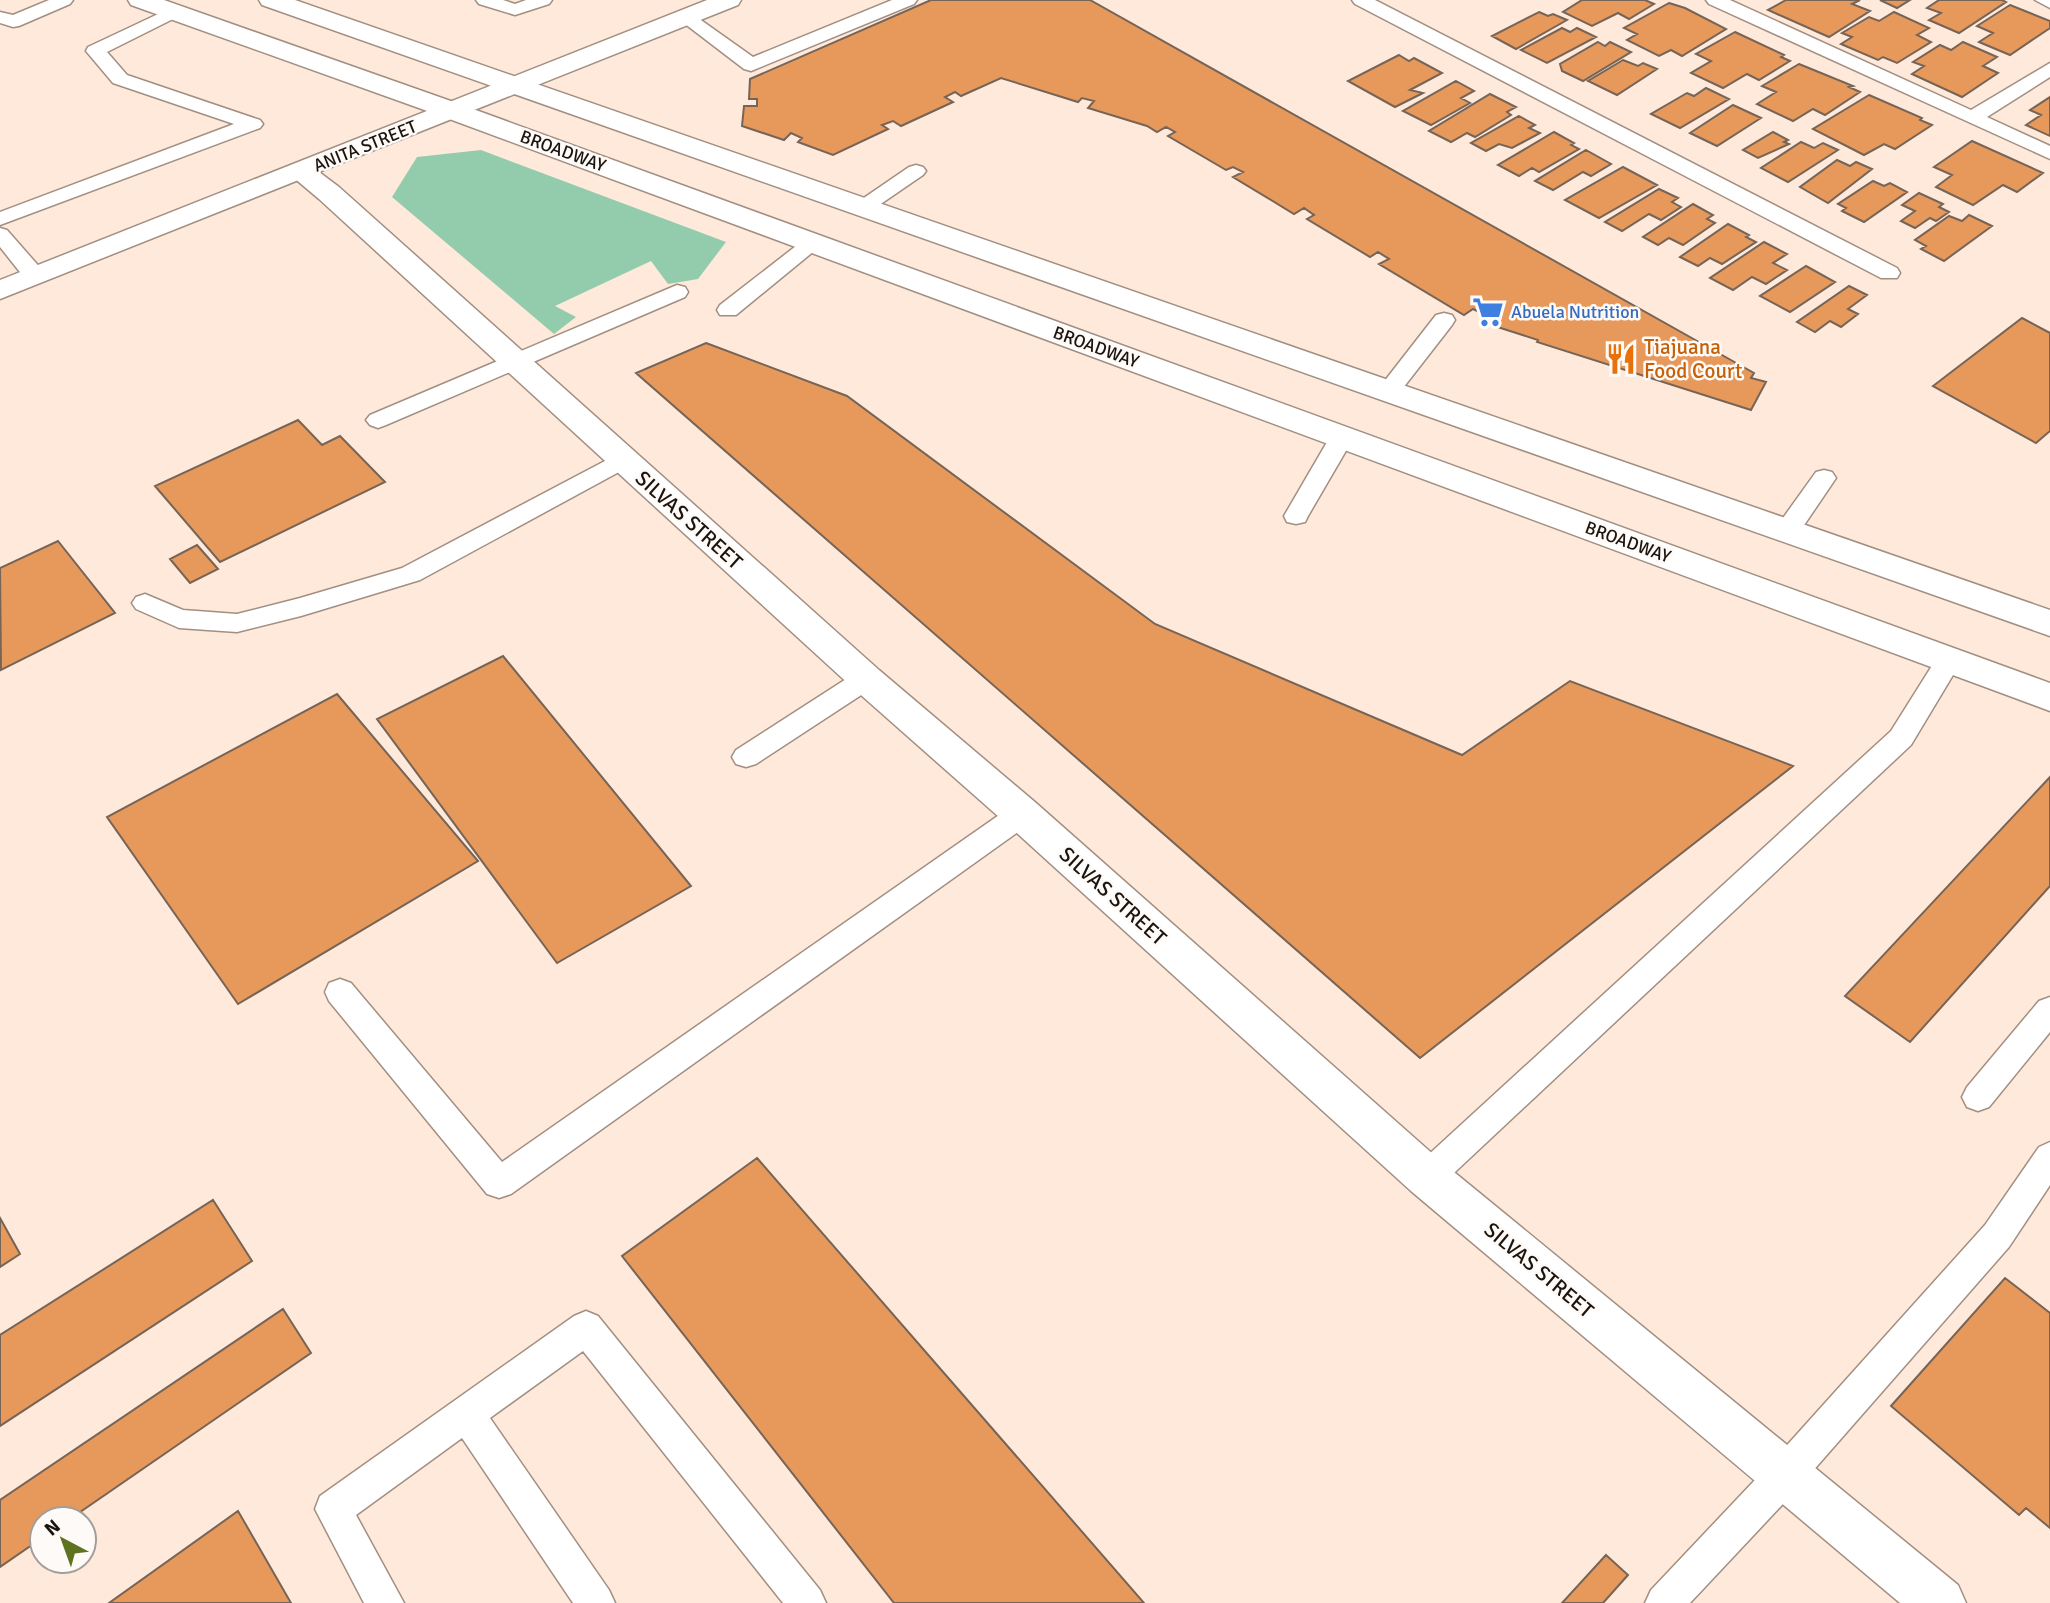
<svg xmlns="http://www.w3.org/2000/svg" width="2050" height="1603" font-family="Signika,sans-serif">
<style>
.green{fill:#93ccac}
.building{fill:#e7995c;stroke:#766457;stroke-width:2}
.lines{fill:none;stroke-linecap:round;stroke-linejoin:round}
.service-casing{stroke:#a28f82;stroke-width:3}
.minor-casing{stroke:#a28f82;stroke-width:3}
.tertiary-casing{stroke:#a28f82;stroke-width:3}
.primary-casing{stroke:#a28f82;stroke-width:3}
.service{fill:#fff;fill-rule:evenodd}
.minor{fill:#fff;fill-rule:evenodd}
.tertiary{fill:#fff;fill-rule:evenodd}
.primary{fill:#fff;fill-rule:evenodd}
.labels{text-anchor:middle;stroke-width:5;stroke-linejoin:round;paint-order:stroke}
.far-street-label{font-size:18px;fill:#1b140e;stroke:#fefaf7}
.far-shop-label{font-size:18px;fill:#366cbe;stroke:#fefaf7;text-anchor:start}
.food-label{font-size:21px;fill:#c56008;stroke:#fefaf7;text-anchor:start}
.street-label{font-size:21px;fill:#1b140e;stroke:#fefaf7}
</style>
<rect width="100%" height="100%" fill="#fee9da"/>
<path class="green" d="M 481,150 L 726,242 L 698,279 L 668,284 L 651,261 L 555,306 L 576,317 L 554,334 L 392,197 L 417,157 Z"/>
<path class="building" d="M 931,0 L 1090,0 L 1754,373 L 1751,378 L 1766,382 L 1751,410 L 1537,342 L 1538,340 L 1488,324 L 1492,318 L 1473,309 L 1464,315 L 1379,264 L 1389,259 L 1378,252 L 1370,257 L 1307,219 L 1314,215 L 1304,208 L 1294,214 L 1233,177 L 1243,172 L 1233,167 L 1226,170 L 1168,136 L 1175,132 L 1166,127 L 1157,132 L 1147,126 L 1088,108 L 1094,101 L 1082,98 L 1078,102 L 1001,78 L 961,96 L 955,92 L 945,97 L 953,102 L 901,126 L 893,121 L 882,125 L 888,129 L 833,155 L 798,142 L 802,138 L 791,133 L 784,140 L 742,126 L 744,106 L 757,106 L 757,99 L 749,99 L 750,79 Z
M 1582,0 L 1645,0 L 1654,4 L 1629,19 L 1618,13 L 1592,26 L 1563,12 Z
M 1786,0 L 1860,0 L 1852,4 L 1870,11 L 1829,37 L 1768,10 Z
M 1880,0 L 1910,0 L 1897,8 Z
M 1939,0 L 2002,0 L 2006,2 L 1959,33 L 1929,20 L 1941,13 L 1927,8 Z
M 1669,3 L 1685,8 L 1726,29 L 1682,56 L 1671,50 L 1659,56 L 1627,40 L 1637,34 L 1624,28 Z
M 2010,5 L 2050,21 L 2050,28 L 2010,55 L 1979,42 L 1993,33 L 1977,26 Z
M 1539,12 L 1548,16 L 1553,14 L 1567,20 L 1516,49 L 1492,36 Z
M 1894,12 L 1929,28 L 1917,35 L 1931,42 L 1897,63 L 1883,57 L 1878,60 L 1841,44 L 1852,37 L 1842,33 L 1869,17 L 1879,21 Z
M 1562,28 L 1570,32 L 1577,28 L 1596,37 L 1547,63 L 1521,50 Z
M 1735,32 L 1784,55 L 1781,57 L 1790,61 L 1759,80 L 1747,74 L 1723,88 L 1691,73 L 1711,61 L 1696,54 Z
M 1598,42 L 1605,46 L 1610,42 L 1631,52 L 1583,81 L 1562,71 L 1560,64 Z
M 1963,42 L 1997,57 L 1983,66 L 1998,73 L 1962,97 L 1912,74 L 1924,66 L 1913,62 L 1940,45 L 1951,50 Z
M 1399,55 L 1409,61 L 1414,58 L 1442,73 L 1410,90 L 1423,93 L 1395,107 L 1348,81 Z
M 1623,60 L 1638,66 L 1643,63 L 1657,69 L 1617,95 L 1588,81 Z
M 1799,64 L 1853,86 L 1849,87 L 1860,92 L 1825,115 L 1813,109 L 1793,121 L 1757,104 L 1776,92 L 1762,86 Z
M 1456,81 L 1474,91 L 1461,98 L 1470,103 L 1431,125 L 1403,111 Z
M 1706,88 L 1729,99 L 1680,128 L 1651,114 L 1687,93 L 1694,96 Z
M 1490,94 L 1516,107 L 1507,112 L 1511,115 L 1475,137 L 1467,133 L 1451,142 L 1429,131 Z
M 1869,95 L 1922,118 L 1920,120 L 1932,125 L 1895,149 L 1884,144 L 1864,155 L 1813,129 Z
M 2050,97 L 2050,136 L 2026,125 L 2041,115 L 2030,110 Z
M 1733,105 L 1761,118 L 1717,146 L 1690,133 Z
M 1519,116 L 1535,125 L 1529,128 L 1540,133 L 1512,148 L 1499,144 L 1486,151 L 1471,143 Z
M 1554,132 L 1574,143 L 1571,145 L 1579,149 L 1539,172 L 1532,168 L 1519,176 L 1498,165 Z
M 1773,132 L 1788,140 L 1784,142 L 1789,144 L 1758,158 L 1743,150 Z
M 1972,141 L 2043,173 L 2017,192 L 2003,185 L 1973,205 L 1936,187 L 1952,175 L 1934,167 Z
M 1801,142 L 1814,148 L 1823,143 L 1838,150 L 1788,182 L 1761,168 Z
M 1586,150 L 1611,164 L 1591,176 L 1583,172 L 1553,190 L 1535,181 Z
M 1837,160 L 1850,166 L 1856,162 L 1872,169 L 1828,203 L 1800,187 Z
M 1623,167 L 1657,185 L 1599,218 L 1565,200 Z
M 1873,181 L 1884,186 L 1890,183 L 1907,192 L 1864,222 L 1842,211 L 1846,208 L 1838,204 Z
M 1659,189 L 1678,198 L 1672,202 L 1681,207 L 1661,220 L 1649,214 L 1622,231 L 1605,222 Z
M 1919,193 L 1943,204 L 1939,207 L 1949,212 L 1936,221 L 1930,218 L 1915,228 L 1901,221 L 1915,211 L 1902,205 Z
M 1693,204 L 1713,215 L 1707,219 L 1715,223 L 1683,245 L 1669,238 L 1658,245 L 1643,237 Z
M 1969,215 L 1992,226 L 1944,261 L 1921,249 L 1926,246 L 1915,240 L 1949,216 L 1962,221 Z
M 1728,224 L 1749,235 L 1746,237 L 1756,242 L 1722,264 L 1710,258 L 1698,266 L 1680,257 Z
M 1764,242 L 1787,254 L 1773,263 L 1787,270 L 1766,284 L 1752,277 L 1733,290 L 1710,278 Z
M 1806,266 L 1835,282 L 1790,312 L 1760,296 Z
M 1849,286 L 1867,295 L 1848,309 L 1858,314 L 1841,327 L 1830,321 L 1815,332 L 1797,322 Z
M 2022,318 L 2050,333 L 2050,431 L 2036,443 L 1933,386 Z
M 706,343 L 847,396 L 1155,624 L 1462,755 L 1570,681 L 1793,766 L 1420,1058 L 636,373 Z
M 298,420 L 322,445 L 340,436 L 385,482 L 220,562 L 155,486 Z
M 58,541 L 115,613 L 1,670 L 0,568 Z
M 197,545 L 218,569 L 190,583 L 170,559 Z
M 503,656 L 691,886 L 557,963 L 377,719 Z
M 337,694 L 478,861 L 238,1004 L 107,817 Z
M 2050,777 L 2050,886 L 1910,1042 L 1845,996 Z
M 757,1158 L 1144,1603 L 894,1603 L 622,1256 Z
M 213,1200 L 252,1261 L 0,1426 L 0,1335 Z
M 0,1218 L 20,1254 L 0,1267 Z
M 2005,1278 L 2050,1313 L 2050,1528 L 2026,1508 L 2019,1515 L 1891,1406 Z
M 283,1309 L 311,1353 L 70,1519 L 42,1519 L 42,1538 L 0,1567 L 0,1500 Z
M 238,1511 L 291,1603 L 109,1603 Z
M 1606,1555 L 1628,1575 L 1603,1603 L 1562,1603 Z"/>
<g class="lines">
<defs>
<path id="service" d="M 49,0 L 73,0 L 70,4 L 19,26 L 13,27 L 0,23 L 0,12 L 13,15 Z
M 476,0 L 503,0 L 515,4 L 526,0 L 552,0 L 549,4 L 515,15 L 479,4 Z
M 892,0 L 917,0 L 914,4 L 751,71 L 744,69 L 676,17 L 685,12 L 691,13 L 753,57 Z
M 1352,0 L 1375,0 L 1897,268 L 1900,273 L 1897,278 L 1881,278 L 1355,4 Z
M 1706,0 L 1730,0 L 1971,110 L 2050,63 L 2050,77 L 1987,117 L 2050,146 L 2050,159 L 1709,4 Z
M 2035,0 L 2050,0 L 2050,8 Z
M 173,7 L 179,8 L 182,12 L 179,16 L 107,52 L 127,75 L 260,120 L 263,124 L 260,128 L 0,225 L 0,212 L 234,124 L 113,83 L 86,51 L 88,47 Z
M 916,165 L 923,167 L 926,171 L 923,175 L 869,212 L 855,212 L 852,208 L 855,204 L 909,167 Z
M 0,228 L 7,230 L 43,271 L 46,276 L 43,281 L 27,281 L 0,247 Z
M 812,237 L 819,239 L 823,243 L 819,247 L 736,315 L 720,315 L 717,310 L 720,305 L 805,239 Z
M 677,285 L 685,287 L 688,292 L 685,297 L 386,425 L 378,428 L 370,425 L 366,420 L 370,415 Z
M 1444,313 L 1452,315 L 1455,320 L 1452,325 L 1396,397 L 1388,399 L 1380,397 L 1377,392 L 1380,387 L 1436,315 Z
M 1342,429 L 1350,432 L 1354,437 L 1308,516 L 1305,522 L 1296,524 L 1287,522 L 1284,516 L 1330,437 L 1334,432 Z
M 622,452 L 630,454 L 634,460 L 630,466 L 420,580 L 301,616 L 237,632 L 179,628 L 136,609 L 132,603 L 136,597 L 145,594 L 183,610 L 237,614 L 300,598 L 402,568 Z
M 1824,470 L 1832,472 L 1836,478 L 1832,484 L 1796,537 L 1787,539 L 1778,537 L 1775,531 L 1778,525 L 1816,472 Z
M 1949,650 L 1958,653 L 1962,660 L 1911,745 L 1439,1187 L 1427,1192 L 1415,1187 L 1411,1177 L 1415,1167 L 1891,731 L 1940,653 Z
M 866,669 L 875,672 L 879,679 L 875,686 L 756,764 L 746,767 L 736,764 L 732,757 L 736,750 L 857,672 Z
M 1022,803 L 1032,806 L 1036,814 L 1032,822 L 511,1194 L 499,1198 L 487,1194 L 329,1001 L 325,992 L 329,983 L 340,979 L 351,983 L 502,1162 L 1012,806 Z
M 2050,997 L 2050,1032 L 1989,1107 L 1978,1111 L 1967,1107 L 1962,1097 L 1967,1087 L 2039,1001 Z
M 2050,1142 L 2050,1185 L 2009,1247 L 1797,1489 L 1690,1603 L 1645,1603 L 1651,1590 L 1771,1463 L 1985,1225 L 2039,1147 Z
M 586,1311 L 598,1316 L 820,1590 L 826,1603 L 783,1603 L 583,1351 L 490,1418 L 609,1590 L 615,1603 L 573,1603 L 462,1438 L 356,1515 L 404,1603 L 364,1603 L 315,1509 L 320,1496 L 574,1316 Z"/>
<path id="minor" d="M 301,164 L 311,166 L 339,187 L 879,670 L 1036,803 L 1443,1163 L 1958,1585 L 1966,1603 L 1900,1603 L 1411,1191 L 1008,825 L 853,688 L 319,199 L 287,172 L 291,166 Z"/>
<path id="tertiary" d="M 707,0 L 741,0 L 738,5 L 0,299 L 0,280 Z"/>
<path id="primary" d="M 128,0 L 164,0 L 462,105 L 2050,683 L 2050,711 L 444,117 L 131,5 Z
M 259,0 L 295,0 L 2050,610 L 2050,636 L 262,5 Z"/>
</defs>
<use href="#service" class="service-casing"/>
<use href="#minor" class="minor-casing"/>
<use href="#tertiary" class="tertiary-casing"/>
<use href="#primary" class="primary-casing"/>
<use href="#service" class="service"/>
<use href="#minor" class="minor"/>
<use href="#tertiary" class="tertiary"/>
<use href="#primary" class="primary"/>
</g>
<defs>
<symbol id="supermarket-bare" viewBox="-9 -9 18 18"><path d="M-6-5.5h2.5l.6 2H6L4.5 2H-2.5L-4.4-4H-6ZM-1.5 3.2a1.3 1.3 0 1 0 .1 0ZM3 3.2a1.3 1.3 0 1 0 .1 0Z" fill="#3f7fe0" stroke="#fefaf7" stroke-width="2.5" paint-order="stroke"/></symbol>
<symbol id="restaurant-bare" viewBox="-9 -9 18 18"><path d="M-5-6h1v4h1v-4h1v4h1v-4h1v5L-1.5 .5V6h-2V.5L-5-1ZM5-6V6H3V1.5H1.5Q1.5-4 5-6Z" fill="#e8710a" stroke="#fefaf7" stroke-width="2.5" paint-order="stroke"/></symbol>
</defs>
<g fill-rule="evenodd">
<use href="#supermarket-bare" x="1466" y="290" width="44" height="44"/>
<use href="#restaurant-bare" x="1599" y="337" width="44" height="44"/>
</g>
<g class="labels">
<g class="far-street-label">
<text transform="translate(365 146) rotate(-22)" y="6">ANITA STREET</text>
<text transform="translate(563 151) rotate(20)" y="6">BROADWAY</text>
<text transform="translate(1096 347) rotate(20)" y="6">BROADWAY</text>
<text transform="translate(1628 542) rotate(20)" y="6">BROADWAY</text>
</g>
<g class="far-shop-label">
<text x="1511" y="318">Abuela Nutrition</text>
</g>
<g class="food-label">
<text x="1644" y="354">Tiajuana<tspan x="1644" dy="24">Food Court</tspan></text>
</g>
<g class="street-label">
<text transform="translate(689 520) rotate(42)" y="7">SILVAS STREET</text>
<text transform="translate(1113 896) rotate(42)" y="7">SILVAS STREET</text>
<text transform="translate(1539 1270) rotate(40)" y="7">SILVAS STREET</text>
</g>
</g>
<g transform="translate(63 1540) rotate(319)"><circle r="33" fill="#fefaf7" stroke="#a39e9a" stroke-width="2"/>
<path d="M0-5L12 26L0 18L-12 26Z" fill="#5f7220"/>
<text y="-10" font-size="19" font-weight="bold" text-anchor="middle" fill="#1b140e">N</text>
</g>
</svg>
